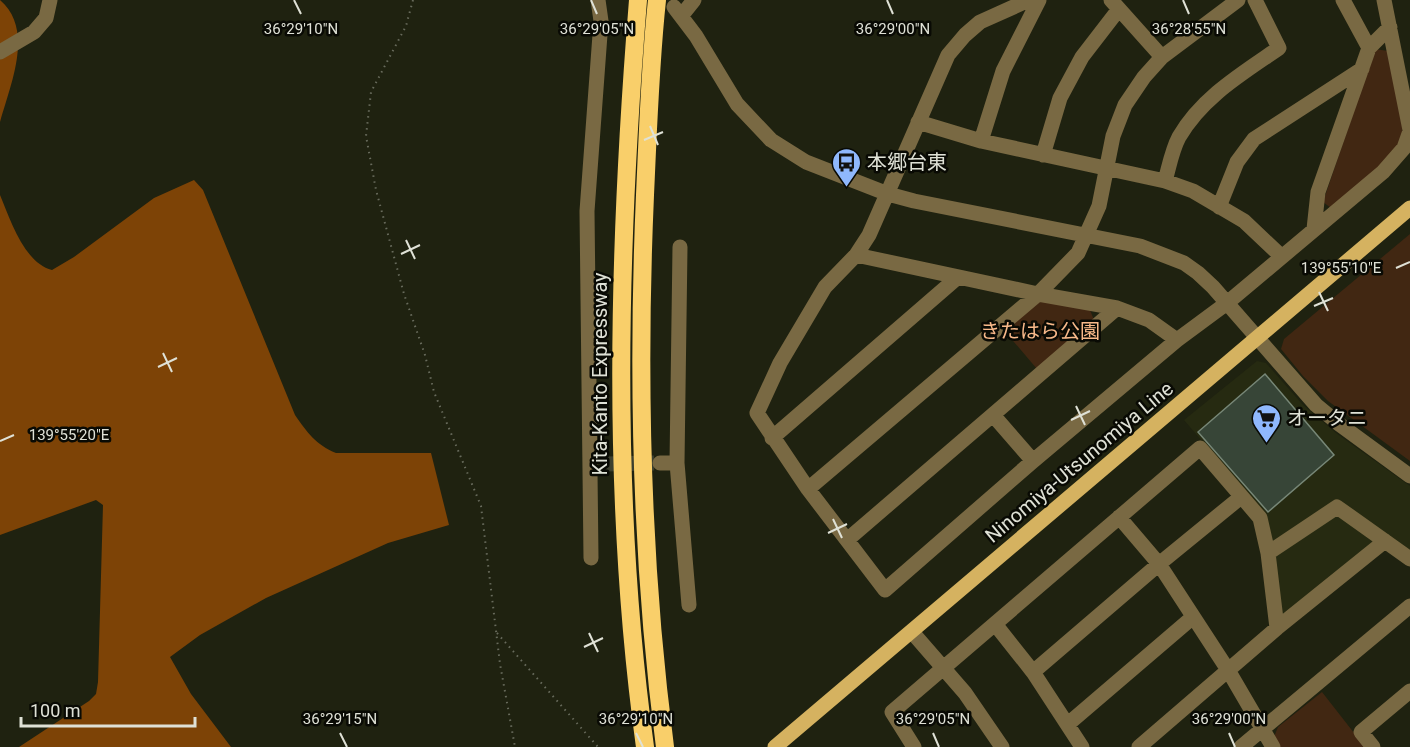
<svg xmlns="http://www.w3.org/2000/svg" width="1410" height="747" font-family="Roboto,'Noto Sans JP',sans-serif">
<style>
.built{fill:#262a11}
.green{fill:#412712}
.forest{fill:#7d4306}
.building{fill:#374537;stroke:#778777;stroke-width:1.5}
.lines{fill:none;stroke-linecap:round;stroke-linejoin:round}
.minor-tunnel{stroke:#3c3f2e;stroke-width:15;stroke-dasharray:15 8;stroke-linecap:butt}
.path{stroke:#686b5c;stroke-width:2;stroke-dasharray:1.5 4.5;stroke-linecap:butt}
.minor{stroke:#796943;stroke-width:15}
.major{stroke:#d5b260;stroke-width:15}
.highway{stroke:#f9cf6a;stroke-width:18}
.ticks{fill:none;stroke:#dfe1d6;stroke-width:2}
.labels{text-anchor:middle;stroke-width:5;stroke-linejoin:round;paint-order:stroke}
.poi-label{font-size:20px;fill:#dfe1d6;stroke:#090a04;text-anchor:start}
.park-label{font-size:20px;fill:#f8b98a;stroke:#090a04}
.street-label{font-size:20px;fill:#dfe1d6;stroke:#090a04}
.ticks-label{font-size:15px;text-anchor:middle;fill:#dfe1d6;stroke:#090a04;stroke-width:5;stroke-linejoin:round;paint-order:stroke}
</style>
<rect width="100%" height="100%" fill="#1f2210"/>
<path class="built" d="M 1257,361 L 1266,363 L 1303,405 L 1336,433 L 1410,486 L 1410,551 L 1385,533 L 1289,614 L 1281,613 L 1265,515 L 1184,420 Z"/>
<path class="green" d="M 1375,49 L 1388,51 C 1392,72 1407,124 1401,142 C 1396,159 1346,195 1331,208 L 1323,202 Z
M 1410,234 L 1410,461 L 1328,401 L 1303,376 L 1281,349 L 1284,339 Z
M 1042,300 L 1090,310 L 1094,320 L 1037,369 L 1003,329 Z
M 1322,692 L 1365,747 L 1280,747 L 1274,737 L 1278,727 Z"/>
<path class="forest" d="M 0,0 C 35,30 10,85 0,122 Z
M 194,180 L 203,190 L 295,415 C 307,432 316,445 336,453 L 431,453 L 449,525 L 388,543 L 266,598 L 200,635 L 170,657 L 191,694 L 231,747 L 19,747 L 89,701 L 96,694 L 98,682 L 103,505 L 96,500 L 0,535 L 0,195 C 10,219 24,263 52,270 L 74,257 L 154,198 Z"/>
<path class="building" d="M 1265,374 L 1334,455 L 1268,512 L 1198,432 Z"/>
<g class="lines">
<path class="minor-tunnel" d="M 603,464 L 654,463"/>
<path class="path" d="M 413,0 L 406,26 L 371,92 L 366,136 L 376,190 L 404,294 L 425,355 L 434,392 L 481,506 L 500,664 L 515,747
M 497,633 L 598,747"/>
<path class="minor" d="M 1029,0 L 980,22 L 965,35 L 948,55 L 869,235 L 856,255 L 825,287 L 780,363 L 757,413 L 808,489 L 885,590 L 1033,461 L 1177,340 L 1227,303 L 1383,172 L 1404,148 L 1410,131
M 1111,0 L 1162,57
M 1343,0 L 1369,48
M 1384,0 L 1410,130
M 674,7 L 696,36 L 737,104 L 771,140 L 806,162 L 888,194 L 914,201 L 1140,246 L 1184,263 L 1198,273 L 1213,287 L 1316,405 L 1339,424 L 1410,476
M 682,15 L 694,0
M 0,52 L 34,32 L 46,18 L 50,0
M 918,122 L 981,141 L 1165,181 L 1193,191 L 1244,221 L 1281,256
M 981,141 L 1003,71 L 1039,0
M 1043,155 L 1060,98 L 1082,57 L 1119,9
M 1165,181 C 1169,167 1172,150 1179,137 C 1202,97 1243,73 1279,48 L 1255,0
M 1219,207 L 1237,162 L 1254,139 L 1362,69
M 1314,229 L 1318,192 L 1369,48 L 1390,27
M 680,247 L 677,463 L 689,605
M 856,255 L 1038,294 L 1117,308 L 1149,320 L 1177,340
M 993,415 L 1033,461
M 772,438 L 958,277
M 660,463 L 677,463
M 808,489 L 1038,294 L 1078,253 L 1099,206 L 1113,136 L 1125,105 L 1144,77 L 1162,57 L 1238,0
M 1119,517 L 1159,564 L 1228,670 L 1273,747
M 847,540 L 1117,308
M 1268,553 L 1337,507 L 1410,559
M 591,558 L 587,211 L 601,21 L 598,0
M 995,624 L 1033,672 L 1082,747
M 912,632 L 965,693 L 1002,747
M 1033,672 L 1159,564 L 1241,497
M 1068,724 L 1193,617
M 914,747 L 892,712 L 1200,448 L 1260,518 L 1268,553 L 1277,628
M 1139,747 L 1277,628 L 1385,541
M 1241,747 L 1410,606
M 1373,747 L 1361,732 L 1410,691"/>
<path class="major" d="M 775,747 L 1410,208"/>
<path class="highway" d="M 638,0 C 618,249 611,499 645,747
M 657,0 C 650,65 648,130 645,195 C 637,379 641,563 665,747"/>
</g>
<path class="ticks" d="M 294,0 L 301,14M 591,0 L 597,14M 887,0 L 893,14M 1183,0 L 1189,14M 650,126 L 658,145M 644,140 L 663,132M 406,240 L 415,259M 401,254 L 420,245M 1396,268 L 1410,262M 1319,292 L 1328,311M 1314,306 L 1333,298M 163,353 L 172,372M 158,367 L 177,358M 1076,406 L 1085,425M 1071,420 L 1090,411M 0,441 L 14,435M 833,519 L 842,538M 828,533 L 847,524M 589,633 L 598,652M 584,647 L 603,638M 340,733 L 347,747M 636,733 L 643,747M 933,733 L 939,747M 1229,733 L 1235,747"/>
<defs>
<symbol id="bus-pin" viewBox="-11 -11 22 30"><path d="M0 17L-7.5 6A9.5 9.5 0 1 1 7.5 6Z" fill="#8fb8fd" stroke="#090a04"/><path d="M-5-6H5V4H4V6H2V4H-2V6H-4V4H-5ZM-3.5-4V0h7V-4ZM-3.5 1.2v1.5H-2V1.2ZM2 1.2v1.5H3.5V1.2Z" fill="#111"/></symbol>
<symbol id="supermarket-pin" viewBox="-11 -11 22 30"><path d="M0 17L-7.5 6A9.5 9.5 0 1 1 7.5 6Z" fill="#8fb8fd" stroke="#090a04"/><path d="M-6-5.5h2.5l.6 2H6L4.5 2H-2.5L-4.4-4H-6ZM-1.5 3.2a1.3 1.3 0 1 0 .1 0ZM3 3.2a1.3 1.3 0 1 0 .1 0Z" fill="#111"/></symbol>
</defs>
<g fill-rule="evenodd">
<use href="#bus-pin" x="830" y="146" width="33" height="45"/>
<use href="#supermarket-pin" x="1250" y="402" width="33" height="45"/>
</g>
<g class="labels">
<g class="poi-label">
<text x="867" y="169">本郷台東</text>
<text x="1287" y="425">オータニ</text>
</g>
<g class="park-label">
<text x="1040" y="338">きたはら公園</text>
</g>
<g class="street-label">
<text transform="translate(600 374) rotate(-90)" y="7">Kita-Kanto Expressway</text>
<text transform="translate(1079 462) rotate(-40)" y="7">Ninomiya-Utsunomiya Line</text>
</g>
</g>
<g class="ticks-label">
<text x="301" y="34">36°29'10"N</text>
<text x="597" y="34">36°29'05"N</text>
<text x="893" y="34">36°29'00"N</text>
<text x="1189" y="34">36°28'55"N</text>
<text x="1341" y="273">139°55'10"E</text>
<text x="69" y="440">139°55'20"E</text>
<text x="340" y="724">36°29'15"N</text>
<text x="636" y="724">36°29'10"N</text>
<text x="933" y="724">36°29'05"N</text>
<text x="1229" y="724">36°29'00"N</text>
</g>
<path d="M21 717v9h174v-9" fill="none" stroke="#dfe1d6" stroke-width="3"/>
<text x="30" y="717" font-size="18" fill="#dfe1d6" stroke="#090a04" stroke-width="4.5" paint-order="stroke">100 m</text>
</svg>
